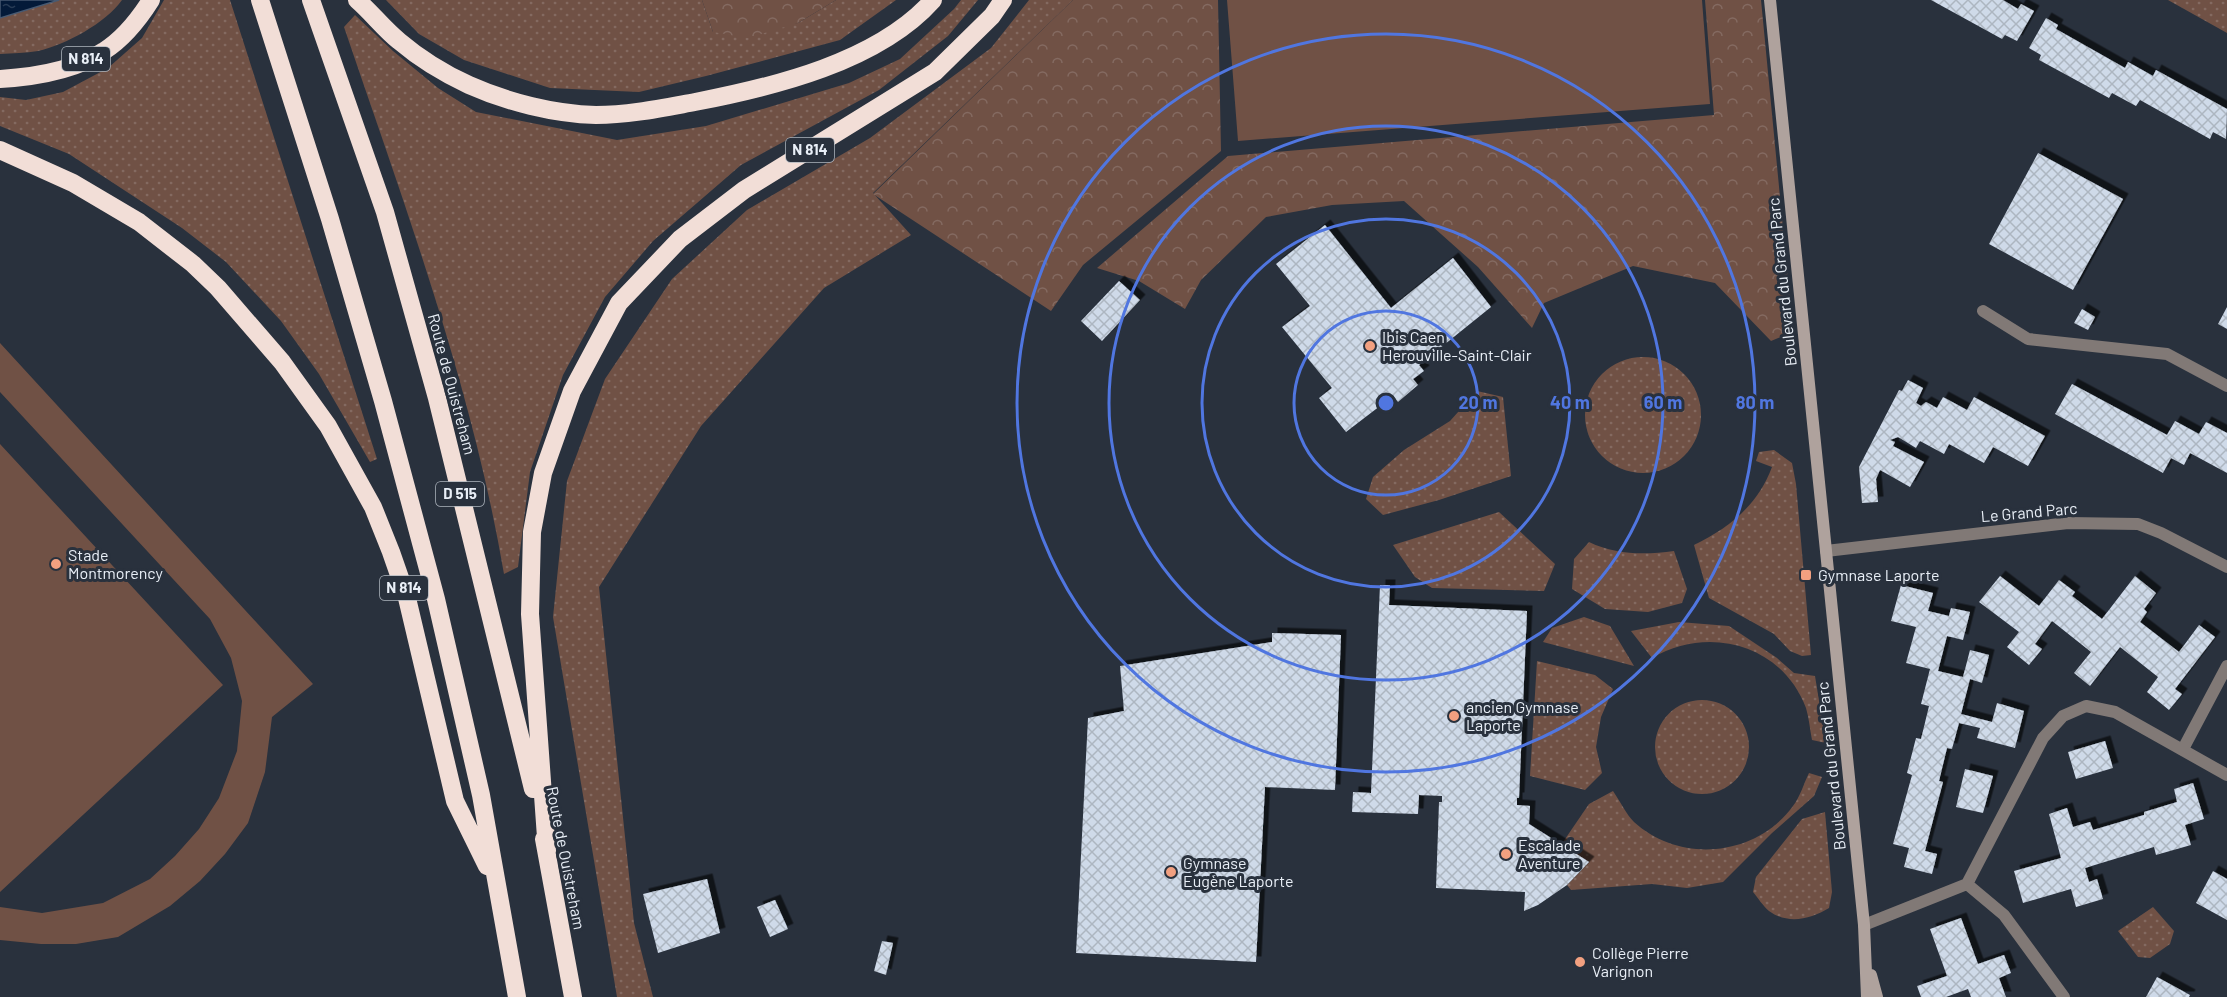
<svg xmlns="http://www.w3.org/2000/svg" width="2227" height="997" font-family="Barlow,sans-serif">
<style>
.green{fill:url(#green-dots)}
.forest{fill:url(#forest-crowns)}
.pitch{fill:#705145}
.water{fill:url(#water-ripples);stroke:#485a72;stroke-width:1.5}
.building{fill:url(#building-cross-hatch);filter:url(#shadow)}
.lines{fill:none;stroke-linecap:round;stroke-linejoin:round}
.street{stroke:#817976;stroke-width:12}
.secondary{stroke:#afa29d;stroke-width:12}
.highway{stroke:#f2ded7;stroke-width:18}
.ring{fill:none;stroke:#5076e0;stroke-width:3}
.poi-dot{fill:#f2a080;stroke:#29313d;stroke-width:2}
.labels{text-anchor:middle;stroke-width:6;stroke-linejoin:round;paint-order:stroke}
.shield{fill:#29313d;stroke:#afb6bf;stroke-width:1.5}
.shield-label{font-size:15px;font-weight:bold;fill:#e9eff7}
.street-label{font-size:16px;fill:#e9eff7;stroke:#29313d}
.poi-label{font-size:16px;fill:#e9eff7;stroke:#29313d;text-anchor:start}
.centre{fill:#5076e0;stroke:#29313d;stroke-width:3}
.ring-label{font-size:18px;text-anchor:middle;font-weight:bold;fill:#5076e0;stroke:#29313d;stroke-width:6;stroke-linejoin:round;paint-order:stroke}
</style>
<defs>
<pattern id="green-dots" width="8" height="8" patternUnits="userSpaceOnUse" patternTransform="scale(1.5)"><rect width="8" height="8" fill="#705145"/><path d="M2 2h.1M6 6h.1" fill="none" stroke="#846a61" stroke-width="1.8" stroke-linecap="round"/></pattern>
<pattern id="forest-crowns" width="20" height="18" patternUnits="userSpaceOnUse" patternTransform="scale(1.5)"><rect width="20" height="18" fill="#705145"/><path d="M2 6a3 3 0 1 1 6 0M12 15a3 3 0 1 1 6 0" fill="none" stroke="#846a61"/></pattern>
<pattern id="water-ripples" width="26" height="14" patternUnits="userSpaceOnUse" patternTransform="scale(1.5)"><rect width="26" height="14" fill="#031a39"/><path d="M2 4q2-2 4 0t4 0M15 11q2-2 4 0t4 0" fill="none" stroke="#283c56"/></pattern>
<pattern id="building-cross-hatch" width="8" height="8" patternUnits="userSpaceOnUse" patternTransform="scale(1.5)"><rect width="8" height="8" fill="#cfdae9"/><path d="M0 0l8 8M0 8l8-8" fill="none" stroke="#adb6c1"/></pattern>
<filter id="shadow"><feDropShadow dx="5.5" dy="-5.5" stdDeviation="0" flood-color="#0009"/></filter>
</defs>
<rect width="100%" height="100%" fill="#29313d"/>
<path class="green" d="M 59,0 L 122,0 C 106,23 65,45 38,51 C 26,53 12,53 0,54 L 0,18 Z
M 164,0 L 230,0 L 377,459 L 370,462 L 319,374 L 281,321 L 226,262 L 182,228 L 69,154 L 0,126 L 0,97 L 26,100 L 63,92 L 108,68 L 142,38 Z
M 386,0 L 702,0 L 713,32 L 798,23 L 836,0 L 896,0 L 840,40 L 706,76 L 639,92 L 550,88 L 464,60 L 419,34 Z
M 961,0 L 978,0 L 948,36 L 879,90 L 741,165 L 653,241 L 605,297 L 563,375 L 530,472 L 518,567 L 504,574 C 472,386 405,207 344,27 L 355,15 L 393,51 L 438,88 L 476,112 L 617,140 L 706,126 L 849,83 L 900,59 L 954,9 Z
M 1029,0 L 1073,0 L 873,193 L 911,235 L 824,288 L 701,426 L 599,587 L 634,923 L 653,997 L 617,997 L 553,617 L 567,481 L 605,379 L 672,279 L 747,210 L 870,138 L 991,48 Z
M 2168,0 L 2227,0 L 2227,33 Z
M1585 415a58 58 0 1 1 116 0a58 58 0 1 1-116 0Z
M 1477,391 L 1503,397 L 1511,476 L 1439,500 L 1383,515 L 1366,499 L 1373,477 L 1404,450 L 1450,421 Z
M 1774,450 L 1792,463 L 1796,484 L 1811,655 L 1802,656 L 1790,651 L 1774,634 L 1709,598 L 1694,545 C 1729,528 1758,505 1772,467 L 1756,461 L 1759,452 Z
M 1499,512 L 1555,564 L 1544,591 L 1432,588 L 1415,577 L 1393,545 Z
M 1589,542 C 1616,555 1645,555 1674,551 L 1687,589 L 1682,603 L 1648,612 L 1605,609 L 1572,589 L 1574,559 Z
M 1584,617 L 1610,626 L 1634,666 L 1543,642 L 1552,628 Z
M 1679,622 L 1729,626 L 1777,658 L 1794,673 L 1815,676 L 1826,743 L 1812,740 C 1810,730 1809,718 1806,708 C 1782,644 1708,625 1652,658 L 1631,631 Z
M 1537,661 L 1595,675 L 1613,689 L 1601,717 L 1596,747 L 1602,773 L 1585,790 L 1530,776 Z
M1655 747a47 47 0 1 1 94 0a47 47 0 1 1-94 0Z
M 1809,773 L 1822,777 L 1814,796 L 1772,833 L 1723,882 L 1687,888 L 1652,884 L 1571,890 L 1567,885 L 1589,862 L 1561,845 L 1589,804 L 1613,791 C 1620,801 1626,814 1634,822 C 1680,864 1756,857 1793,806 C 1800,797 1804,783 1809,773 Z
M 1825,812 L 1832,892 L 1829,908 C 1811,919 1788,925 1769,911 C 1763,906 1758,898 1753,892 L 1756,877 L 1802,819 Z
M 2153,907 L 2174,931 L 2170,944 L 2150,958 L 2138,957 L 2118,931 Z"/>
<path class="forest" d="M 702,0 L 836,0 L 798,23 L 748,38 L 713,32 Z
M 1073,0 L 1218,0 L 1221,151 L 1083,265 L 1051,311 L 873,194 Z
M 1705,0 L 1761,0 L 1793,332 L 1771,341 L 1715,283 L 1633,266 L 1544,303 L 1532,328 L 1478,267 L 1404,201 L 1332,205 L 1266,217 L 1201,280 L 1185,309 L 1139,281 L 1097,268 L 1228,156 L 1714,115 Z"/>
<path class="pitch" d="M 1227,0 L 1702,0 L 1710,104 L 1238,141 Z
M 0,343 L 313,684 L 272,717 L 265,772 L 248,823 L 225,854 L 200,881 L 170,906 L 118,937 L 76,944 L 41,944 L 0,940 L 0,907 L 42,913 L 103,903 L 150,879 L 175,856 L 199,829 L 219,798 L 237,751 L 242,701 L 231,658 L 210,619 L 0,392 Z
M 0,444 L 223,685 L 0,892 Z"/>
<path class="water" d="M 0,0 L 59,0 L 0,18 Z"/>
<path class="building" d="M 1931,0 L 2003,0 L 2018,9 L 2021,4 L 2034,11 L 2017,41 L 2005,35 L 2002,39 Z
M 2046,18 L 2058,25 L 2056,29 L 2125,68 L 2128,62 L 2153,76 L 2156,70 L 2227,109 L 2226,139 L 2213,132 L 2210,139 L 2140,100 L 2136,106 L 2112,93 L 2109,98 L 2039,60 L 2041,55 L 2029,48 Z
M 2038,153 L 2123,199 L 2073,290 L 1989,244 Z
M 1325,225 L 1391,308 L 1453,258 L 1491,307 L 1419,365 L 1424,371 L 1413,379 L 1418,385 L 1398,402 L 1393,396 L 1346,432 L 1319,398 L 1332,388 L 1282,327 L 1310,306 L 1276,264 Z
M 1119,281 L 1140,300 L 1102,341 L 1081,321 Z
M 2227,307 L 2227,329 L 2218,324 Z
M 2082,309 L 2095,317 L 2088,330 L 2074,323 Z
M 1908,380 L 1923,388 L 1916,403 L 1921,406 L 1926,402 L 1937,408 L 1943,397 L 1967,410 L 1974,397 L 2045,436 L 2028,466 L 1993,447 L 1984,463 L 1949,444 L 1944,454 L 1920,441 L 1916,448 L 1898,437 L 1890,440 L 1895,442 L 1893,446 L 1924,462 L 1910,487 L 1880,470 L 1876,479 L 1878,502 L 1862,503 L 1859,467 L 1899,390 L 1902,391 Z
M 2072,384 L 2167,435 L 2175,421 L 2199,434 L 2206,422 L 2227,433 L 2227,473 L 2190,453 L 2184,465 L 2171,458 L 2163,473 L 2055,414 Z
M 2000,576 L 2039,606 L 2059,580 L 2075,592 L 2072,596 L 2102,619 L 2135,576 L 2156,593 L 2144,609 L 2147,612 L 2140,622 L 2179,652 L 2199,625 L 2215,637 L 2175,689 L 2182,694 L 2169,710 L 2147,692 L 2158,677 L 2120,647 L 2090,686 L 2074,673 L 2091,652 L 2052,621 L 2035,644 L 2042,649 L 2029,665 L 2007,647 L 2019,632 L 1979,602 Z
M 1380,585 L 1390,585 L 1389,605 L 1527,611 L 1519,798 L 1517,798 L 1517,805 L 1530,806 L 1529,824 L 1589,862 L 1567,885 L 1538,905 L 1524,911 L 1525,892 L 1436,888 L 1439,802 L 1442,802 L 1442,796 L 1419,795 L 1418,814 L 1352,812 L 1353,792 L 1371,793 Z
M 1901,585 L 1933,593 L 1928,611 L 1949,616 L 1951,608 L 1970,612 L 1963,640 L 1947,636 L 1938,671 L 1963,677 L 1970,650 L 1989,655 L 1982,683 L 1970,679 L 1961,714 L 1992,722 L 1997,703 L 2024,711 L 2015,748 L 1977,738 L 1980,728 L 1959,723 L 1952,749 L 1947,748 L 1939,781 L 1943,782 L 1925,851 L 1937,854 L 1932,874 L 1904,867 L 1909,848 L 1893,844 L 1912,775 L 1907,773 L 1916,738 L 1921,739 L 1929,706 L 1921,704 L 1930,669 L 1906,663 L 1916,627 L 1891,621 Z
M 1272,633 L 1341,635 L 1335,790 L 1265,787 L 1256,962 L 1076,953 L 1088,718 L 1124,711 L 1120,666 L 1272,642 Z
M 2105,741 L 2113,768 L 2076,779 L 2068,752 Z
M 1965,769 L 1993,776 L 1983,813 L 1956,807 Z
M 2193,783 L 2204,819 L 2185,825 L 2191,845 L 2156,855 L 2154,847 L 2085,868 L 2089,882 L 2097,879 L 2103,899 L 2076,907 L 2071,889 L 2023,903 L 2014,871 L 2061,858 L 2049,814 L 2067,808 L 2073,827 L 2090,822 L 2093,830 L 2144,815 L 2144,812 L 2177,802 L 2174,789 Z
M 2213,871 L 2227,879 L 2227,920 L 2196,903 Z
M 707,879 L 720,933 L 658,953 L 643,894 Z
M 775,900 L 788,929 L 770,937 L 757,907 Z
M 1961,918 L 1978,964 L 2004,955 L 2011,973 L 1999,978 L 2006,997 L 1971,997 L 1968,989 L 1946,997 L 1921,997 L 1917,986 L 1947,976 L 1930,929 Z
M 882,941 L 893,943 L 886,975 L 874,971 Z
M 2157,977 L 2190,995 L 2189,997 L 2146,997 Z"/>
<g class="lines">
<path class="street" d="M 1983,311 L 2028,339 L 2167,354 L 2227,386
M 1826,551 L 2068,523 L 2138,524 L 2161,533 L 2227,567
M 2183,749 L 2227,666
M 1967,884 L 2004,915 L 2064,997
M 1864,925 L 1967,884 L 2043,738 L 2063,716 L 2086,706 L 2115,712 L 2227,775"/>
<path class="secondary" d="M 1770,0 L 1864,925 L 1867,997
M 1871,975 L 1877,997"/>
<path class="highway" d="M 260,0 L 330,219 L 383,401 L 436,599 L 481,795 L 517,997
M 311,0 L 385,212 L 437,398 L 533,789
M 357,0 C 372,13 384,29 399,41 C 419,58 445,74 469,85 C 507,102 554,114 596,115 C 629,115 662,108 695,102 C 773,87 878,62 933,0
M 0,79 C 33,77 76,70 104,51 C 123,39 139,19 151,0
M 0,150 L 73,183 L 139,222 L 193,264 L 218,288 L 282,362 L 328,426 L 373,507 L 391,552 L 407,598 L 455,801 L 487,866
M 544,839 L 573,997
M 547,851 L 530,614 L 532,532 L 543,473 L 572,391 L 619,303 L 680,239 L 744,190 L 935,72 L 992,16 L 1003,0"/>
</g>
<g class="ring">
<circle cx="1386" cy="403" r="92"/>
<circle cx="1386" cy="403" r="184"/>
<circle cx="1386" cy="403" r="277"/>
<circle cx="1386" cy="403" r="369"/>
</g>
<g class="poi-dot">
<circle cx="1370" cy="346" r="6"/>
<circle cx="56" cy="564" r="6"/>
<rect x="1800" y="569" width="12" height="12" rx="3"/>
<circle cx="1454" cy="716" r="6"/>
<circle cx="1506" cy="854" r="6"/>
<circle cx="1171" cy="872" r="6"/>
<circle cx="1580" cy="962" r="6"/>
</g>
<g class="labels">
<g class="shield">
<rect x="62" y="47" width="48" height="24" rx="4.5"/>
<rect x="786" y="138" width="48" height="24" rx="4.5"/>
<rect x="436" y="482" width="48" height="24" rx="4.5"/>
<rect x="380" y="576" width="48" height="24" rx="4.5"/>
</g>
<g class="shield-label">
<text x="86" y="64">N 814</text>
<text x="810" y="155">N 814</text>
<text x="460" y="499">D 515</text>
<text x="404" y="593">N 814</text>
</g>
<g class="street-label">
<text transform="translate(1782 282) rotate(-96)" y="6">Boulevard du Grand Parc</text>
<text transform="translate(452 384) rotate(75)" y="6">Route de Ouistreham</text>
<text transform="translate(2029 512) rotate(-5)" y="6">Le Grand Parc</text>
<text transform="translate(1831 766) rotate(-96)" y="6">Boulevard du Grand Parc</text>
<text transform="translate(566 858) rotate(79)" y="6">Route de Ouistreham</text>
</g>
<g class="poi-label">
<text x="1382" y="343">Ibis Caen<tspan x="1382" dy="18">Herouville-Saint-Clair</tspan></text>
<text x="68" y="561">Stade<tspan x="68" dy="18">Montmorency</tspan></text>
<text x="1818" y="581">Gymnase Laporte</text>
<text x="1466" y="713">ancien Gymnase<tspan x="1466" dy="18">Laporte</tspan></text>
<text x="1518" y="851">Escalade<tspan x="1518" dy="18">Aventure</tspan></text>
<text x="1183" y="869">Gymnase<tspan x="1183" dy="18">Eugène Laporte</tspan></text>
<text x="1592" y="959">Collège Pierre<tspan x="1592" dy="18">Varignon</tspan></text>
</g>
</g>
<circle cx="1386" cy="403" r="9" class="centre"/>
<g class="ring-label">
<text x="1478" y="409">20 m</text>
<text x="1570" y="409">40 m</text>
<text x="1663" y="409">60 m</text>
<text x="1755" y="409">80 m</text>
</g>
</svg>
